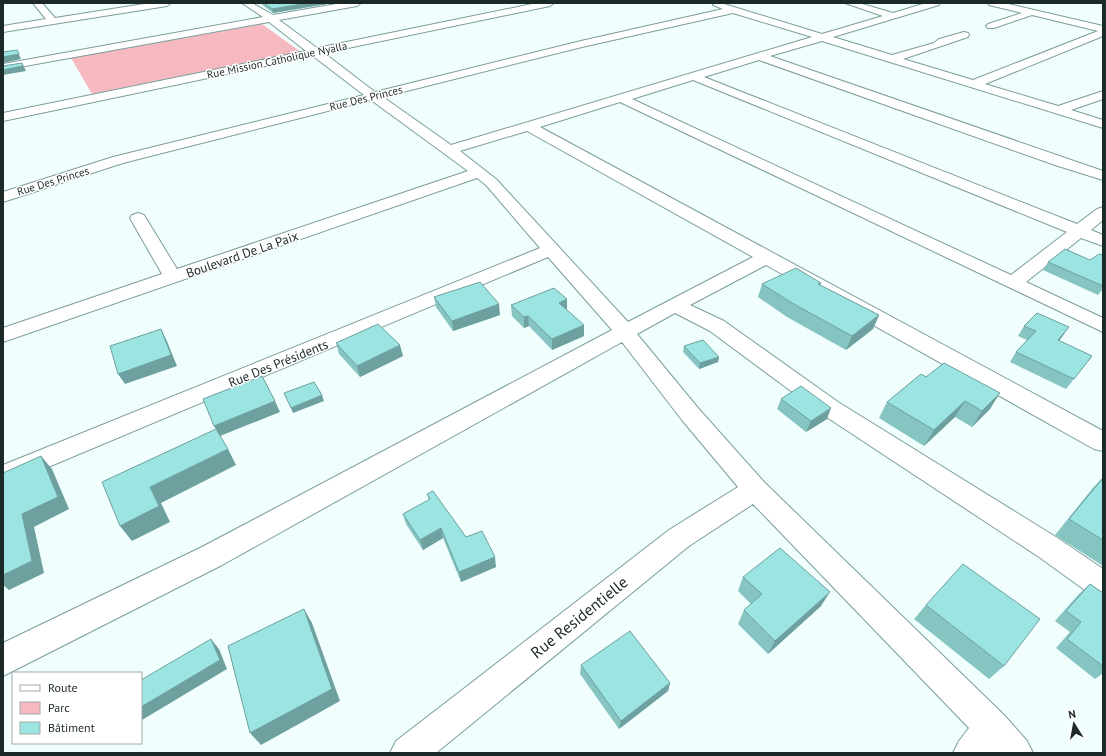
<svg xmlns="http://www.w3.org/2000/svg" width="1106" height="756" font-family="'PT Sans',sans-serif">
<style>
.green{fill:#f5b9bf}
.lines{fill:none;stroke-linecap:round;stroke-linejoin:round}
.minor-casing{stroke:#7b9d9b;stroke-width:2}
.minor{fill:#fff;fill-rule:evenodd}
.wall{fill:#86c4c2}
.shaded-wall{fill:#6da09e}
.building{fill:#9ce4e1;stroke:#6da09e}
.labels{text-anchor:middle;stroke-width:3;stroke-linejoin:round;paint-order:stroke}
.far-street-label{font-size:11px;fill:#1b2928;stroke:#fff}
.street-label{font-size:13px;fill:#1b2928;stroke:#fff}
.near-street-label{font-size:16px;fill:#1b2928;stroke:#fff}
</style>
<rect width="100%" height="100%" fill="#f0fffe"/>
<path class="green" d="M 262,24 L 301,52 L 92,94 L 71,58 Z"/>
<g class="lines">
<defs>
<path id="minor" d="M 33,3 L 42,3 L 55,18 L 150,3 L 171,3 L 167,6 L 3,32 L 3,26 L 46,19 Z
M 242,3 L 252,3 L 273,15 L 342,3 L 361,3 L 357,6 L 279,20 L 317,48 L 537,3 L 554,3 L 550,6 L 324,53 L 375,92 L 581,41 L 723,9 L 713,5 L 715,3 L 721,3 L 822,34 L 883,16 L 845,3 L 859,3 L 893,13 L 926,3 L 940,3 L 939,5 L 833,37 L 892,55 L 934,43 L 939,39 L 964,32 L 968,33 L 969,35 L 968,37 L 903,59 L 973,80 L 1098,31 L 1032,15 L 994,28 L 988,28 L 986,26 L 988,24 L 1022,13 L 989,5 L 988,3 L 1004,3 L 1103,26 L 1103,36 L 985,84 L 1058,106 L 1103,91 L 1103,99 L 1071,110 L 1103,120 L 1103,128 L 822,41 L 770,56 L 1103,171 L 1103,180 L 1055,165 L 759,60 L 704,77 L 1077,224 L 1097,209 L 1103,207 L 1103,220 L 1091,230 L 1103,235 L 1103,246 L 1081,238 L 1026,282 L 1103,318 L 1103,332 L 620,102 L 540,127 L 1103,431 L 1103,451 L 1094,449 L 766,265 L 690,305 L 724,321 L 838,402 L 1059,539 L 1103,569 L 1103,600 L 1093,596 L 1039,557 L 822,414 L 710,331 L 675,313 L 637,334 L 698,408 L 764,482 L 1004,715 L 1027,741 L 1033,753 L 953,753 L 959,741 L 969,728 L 753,504 L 689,546 L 436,753 L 390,753 L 396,741 L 669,530 L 738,487 L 682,420 L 622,342 L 222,565 L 3,676 L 3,643 L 202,547 L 612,330 L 548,257 L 3,486 L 3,465 L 540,248 L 486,185 L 477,178 L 3,342 L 3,328 L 162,274 L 130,218 L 132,215 L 138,213 L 144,215 L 177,269 L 468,171 L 371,100 L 123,163 L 3,202 L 3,192 L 113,157 L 364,95 L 313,56 L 3,121 L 3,113 L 306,51 L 269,22 L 3,70 L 3,64 L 263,17 ZM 733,13 L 812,37 L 451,145 L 383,97 L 582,47 ZM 693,80 L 1067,232 L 1011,275 L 632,99 ZM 527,131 L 753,257 L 628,322 L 496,179 L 460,151 Z"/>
</defs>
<use href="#minor" class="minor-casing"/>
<use href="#minor" class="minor"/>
</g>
<path class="wall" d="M 260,3 L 333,3 L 273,13 Z
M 1103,255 L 1103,289 L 1098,295 L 1043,270 L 1048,262 L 1090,260 Z
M 821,283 L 820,285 L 879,315 L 873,329 L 846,350 L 787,317 L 758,297 L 762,284 Z
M 434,297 L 500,315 L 453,331 L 436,307 Z
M 567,299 L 567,310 L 584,325 L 584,336 L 552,350 L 529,326 L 524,328 L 512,316 L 511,305 Z
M 1024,326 L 1062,337 L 1059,341 L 1092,356 L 1066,389 L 1010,362 L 1016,352 L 1027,340 L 1018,336 Z
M 336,343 L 403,356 L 360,377 L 339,354 Z
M 684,346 L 719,357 L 718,362 L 699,369 L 683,352 Z
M 921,374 L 990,409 L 972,427 L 955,417 L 924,446 L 879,418 L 887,402 Z
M 781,399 L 827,419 L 806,432 L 777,409 Z
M 1103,477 L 1103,566 L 1055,535 L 1092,489 Z
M 427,494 L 466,537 L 496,567 L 461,582 L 443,538 L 423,550 L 406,524 L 403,514 L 429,500 Z
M 743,577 L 821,606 L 768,654 L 738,624 L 744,610 L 751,604 L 738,591 Z
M 1090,584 L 1103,593 L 1103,673 L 1095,679 L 1056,648 L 1070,632 L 1055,621 L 1079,594 Z
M 926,605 L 1004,666 L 989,679 L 914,619 Z
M 581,665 L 670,683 L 668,691 L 619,729 L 580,674 Z"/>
<path class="shaded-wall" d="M 308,3 L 333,3 L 273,13 L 272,9 Z
M 17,50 L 21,59 L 3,63 L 3,57 Z
M 22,63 L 26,71 L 3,75 L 3,70 Z
M 567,299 L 567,309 L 559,313 L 559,303 Z
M 499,304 L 500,315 L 453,331 L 452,321 Z
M 879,315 L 873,329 L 846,350 L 852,336 Z
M 528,316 L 529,326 L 524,328 L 524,317 Z
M 584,325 L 584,336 L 552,350 L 552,339 Z
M 1069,327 L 1062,337 L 1051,351 L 1058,340 Z
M 161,329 L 166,339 L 177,366 L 125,384 L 118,374 Z
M 400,345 L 403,356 L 360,377 L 357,366 Z
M 719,357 L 718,362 L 699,369 L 700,363 Z
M 1000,393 L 990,409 L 972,427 L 982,411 Z
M 322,395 L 324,401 L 293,413 L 291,408 Z
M 275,401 L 280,412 L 220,436 L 214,426 Z
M 965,401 L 955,417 L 924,446 L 934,430 Z
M 831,408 L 827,419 L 806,432 L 811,421 Z
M 228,449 L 236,465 L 161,503 L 170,522 L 132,541 L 120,526 L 150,487 Z
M 41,456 L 52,469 L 69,509 L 34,527 L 44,573 L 9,590 L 3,585 L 3,575 Z
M 441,528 L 443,538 L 423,550 L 420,540 Z
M 495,557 L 496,567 L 461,582 L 459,572 Z
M 830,592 L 821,606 L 768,654 L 775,641 Z
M 304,609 L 312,623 L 340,701 L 261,745 L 250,733 Z
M 211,639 L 219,649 L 227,669 L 142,720 L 141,719 L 141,707 Z
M 670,683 L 668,691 L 619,729 L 621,721 Z"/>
<path class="building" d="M 264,3 L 308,3 L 272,9 Z
M 17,50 L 19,54 L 3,57 L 3,52 Z
M 22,63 L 23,66 L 3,70 L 3,66 Z
M 1065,249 L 1090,260 L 1099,254 L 1103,255 L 1103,286 L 1048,262 Z
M 796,268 L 821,283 L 818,284 L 879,315 L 852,336 L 792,303 L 762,284 Z
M 480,282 L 499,304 L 452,321 L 434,297 Z
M 554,288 L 567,299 L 559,303 L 584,325 L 552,339 L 528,316 L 524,317 L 511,305 Z
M 1037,313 L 1069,327 L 1058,340 L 1092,356 L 1074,379 L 1016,352 L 1036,331 L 1024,326 Z
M 378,324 L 400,345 L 357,366 L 336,343 Z
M 161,329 L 171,355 L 118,374 L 110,346 Z
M 703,340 L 719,357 L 700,363 L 684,346 Z
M 944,363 L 1000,393 L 982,411 L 965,401 L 934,430 L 887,402 L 921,374 L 926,377 Z
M 262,376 L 275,401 L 214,426 L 203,399 Z
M 314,382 L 322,395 L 291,408 L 284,393 Z
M 801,386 L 831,408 L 811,421 L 781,399 Z
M 216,429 L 228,449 L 150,487 L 159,506 L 120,526 L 102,482 Z
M 41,456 L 58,497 L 22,514 L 32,561 L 3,575 L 3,473 Z
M 1103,478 L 1103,540 L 1069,519 Z
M 433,491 L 466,537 L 482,531 L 495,557 L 459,572 L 441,528 L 420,540 L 403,514 L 430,499 L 427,494 Z
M 780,548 L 830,592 L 775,641 L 744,610 L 762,594 L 743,577 Z
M 963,564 L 1040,619 L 1004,666 L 926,605 Z
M 1090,584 L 1103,593 L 1103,666 L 1067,639 L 1081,622 L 1066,611 Z
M 304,609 L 332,689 L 250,733 L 228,646 Z
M 630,631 L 670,683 L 621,721 L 581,665 Z
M 211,639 L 220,660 L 141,707 L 141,680 Z"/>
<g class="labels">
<g class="far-street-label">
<text transform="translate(277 60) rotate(-12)" y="4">Rue Mission Catholique Nyalla</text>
<text transform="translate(366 98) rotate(-14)" y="4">Rue Des Princes</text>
<text transform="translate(53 181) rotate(-17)" y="4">Rue Des Princes</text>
</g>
<g class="street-label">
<text transform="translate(242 254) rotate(-19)" y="5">Boulevard De La Paix</text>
<text transform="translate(278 363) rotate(-22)" y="5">Rue Des Présidents</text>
</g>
<g class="near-street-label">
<text transform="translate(579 617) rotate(-39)" y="6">Rue Residentielle</text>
</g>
</g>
<rect width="1106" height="756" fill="none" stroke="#1b2928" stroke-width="8"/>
<rect x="12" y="672" width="130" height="72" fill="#ffffff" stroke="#a4a9a9"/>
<rect x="20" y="685" width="20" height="6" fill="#ffffff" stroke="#a4a9a9"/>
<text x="48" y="692" font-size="12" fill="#1b2928">Route</text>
<rect x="20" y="702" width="20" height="12" fill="#f5b9bf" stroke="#a4a9a9"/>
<text x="48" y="712" font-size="12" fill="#1b2928">Parc</text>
<rect x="20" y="722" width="20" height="12" fill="#9ce4e1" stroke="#a4a9a9"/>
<text x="48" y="732" font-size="12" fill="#1b2928">Bâtiment</text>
<g transform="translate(1074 724) rotate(349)" stroke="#ffffff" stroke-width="3" paint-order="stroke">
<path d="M0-3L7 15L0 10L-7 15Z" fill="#1b2928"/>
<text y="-6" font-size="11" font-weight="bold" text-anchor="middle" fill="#1b2928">N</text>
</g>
</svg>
